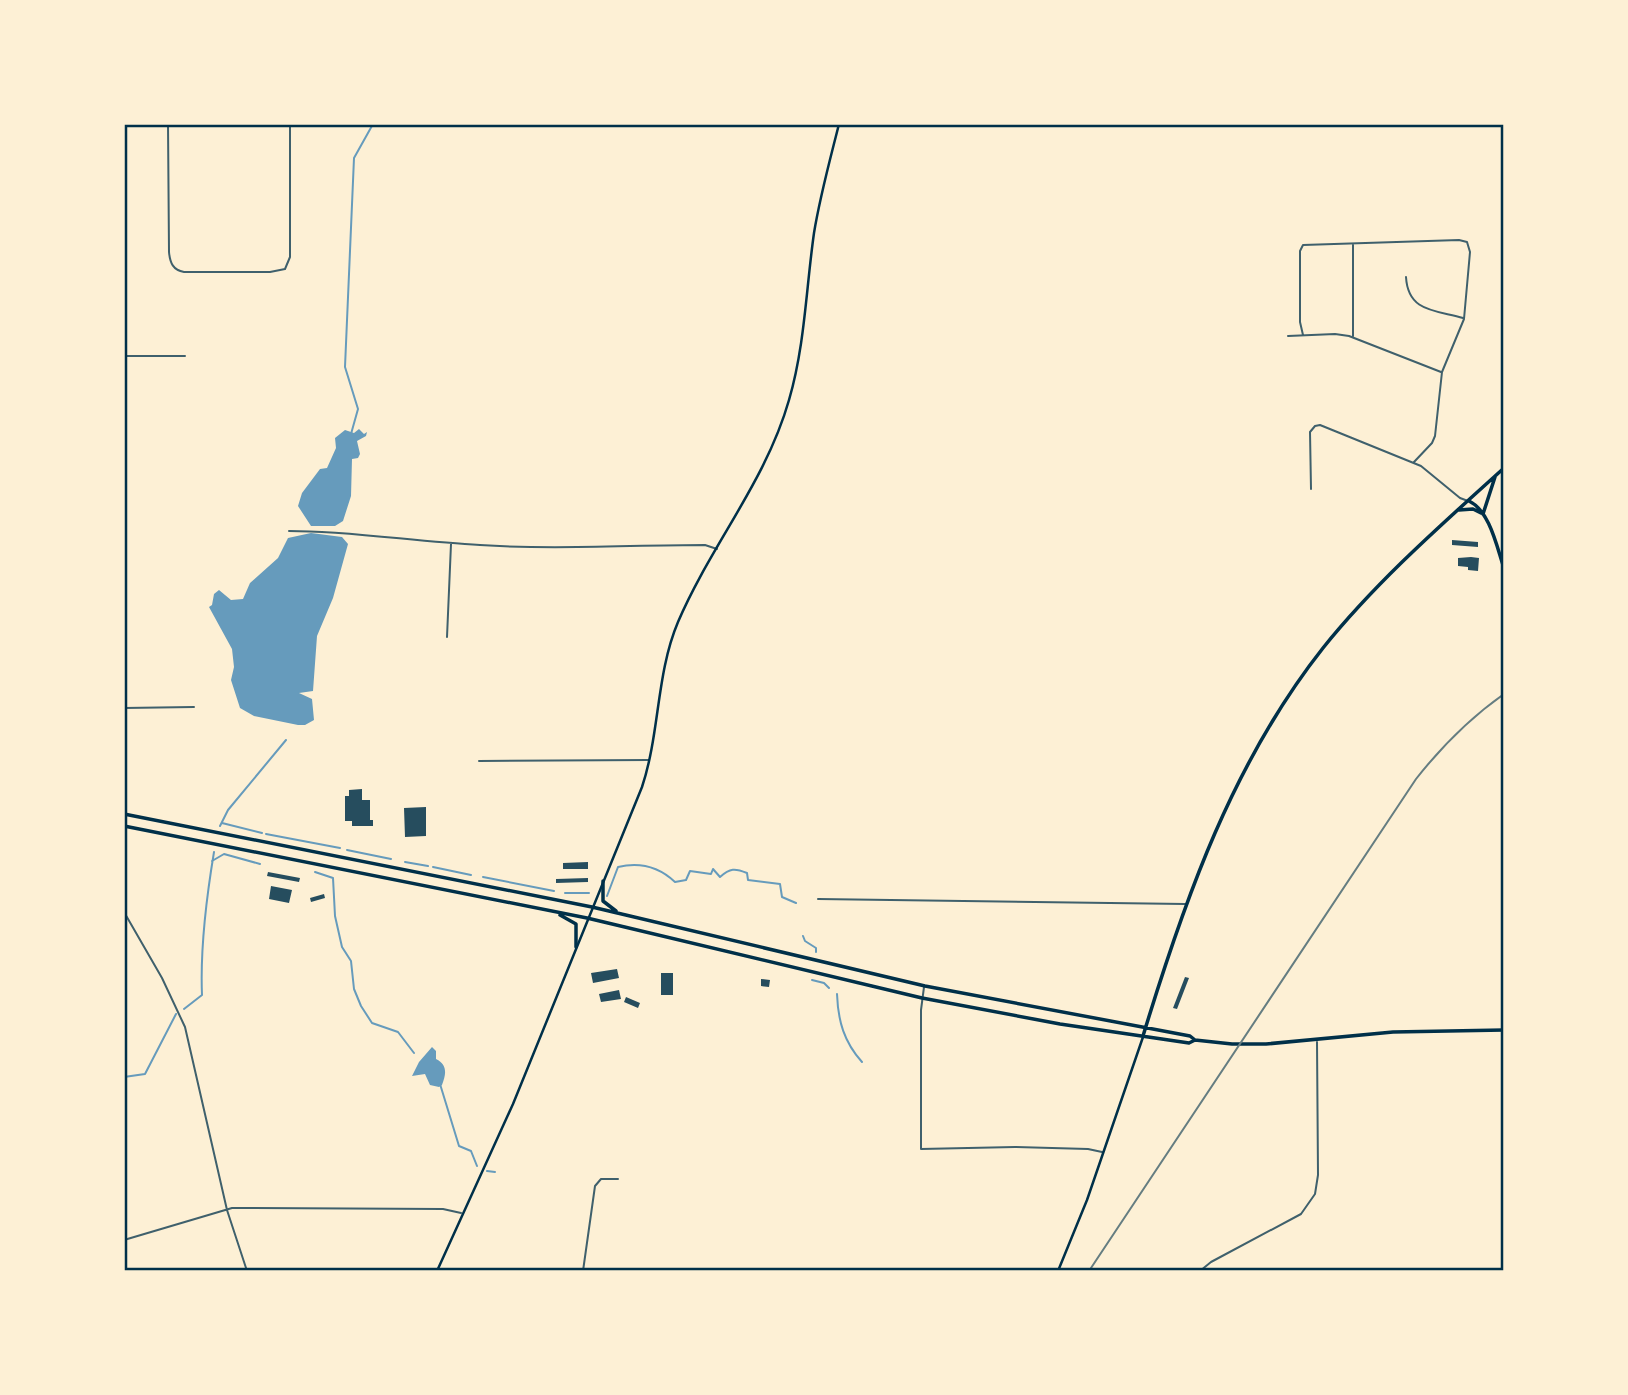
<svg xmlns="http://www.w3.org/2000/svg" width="1628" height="1395" font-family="'Space Grotesk',sans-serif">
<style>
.water{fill:#669bbc}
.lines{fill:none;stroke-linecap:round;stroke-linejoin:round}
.stream{stroke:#669bbc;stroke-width:2}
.building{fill:#264d5e}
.minor{stroke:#3f606c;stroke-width:2}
.secondary{stroke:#003049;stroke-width:2.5}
.primary{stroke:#003049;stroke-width:2.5}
.trunk{stroke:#003049;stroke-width:3.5}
.rail{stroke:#657d81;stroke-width:2}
.neatline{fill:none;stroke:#003049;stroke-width:2.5}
</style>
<rect width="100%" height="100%" fill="#fdf0d5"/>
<path class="water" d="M 359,429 L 364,434 L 367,432 L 366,436 L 357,441 L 360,454 L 358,458 L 352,459 L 351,496 L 343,521 L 335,526 L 311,526 L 298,506 L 302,493 L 320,469 L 327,468 L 336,448 L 335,438 L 345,430 L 354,433 Z
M 311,533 L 342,537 L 348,544 L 333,598 L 317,636 L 313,691 L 299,693 L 312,699 L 314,720 L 305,725 L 298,725 L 254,716 L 240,708 L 231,680 L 234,667 L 232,649 L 209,607 L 212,605 L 214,594 L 219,590 L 231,600 L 243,599 L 250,583 L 278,558 L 288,538 Z
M 432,1047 L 436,1051 L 436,1059 C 448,1065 446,1074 442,1085 L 439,1087 L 430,1085 L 425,1074 L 412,1076 L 419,1062 Z"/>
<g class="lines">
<path class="stream" d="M 351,434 L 358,409 L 345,367 L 354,158 L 373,124
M 222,823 L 262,833
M 220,826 L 228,810 L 286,740
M 266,834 L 340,848
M 347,850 L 391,859
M 212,861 L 224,854 L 260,864
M 405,862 L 428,866
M 433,867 L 471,875
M 315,872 L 333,878 L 335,916 L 342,947 L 351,961 L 354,989 L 361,1006 L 372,1023 L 398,1032 L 414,1053
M 483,877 L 554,891
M 565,893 L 589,893
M 607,896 L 618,867 C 639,862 658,866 675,882 L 686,880 L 690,871 L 711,874 L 713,869 L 720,877 C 730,868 735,868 747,873 L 748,880 L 780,884 L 782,897 L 796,903
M 803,936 L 805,941 L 816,948 L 816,952
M 812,980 L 824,983 L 829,988
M 837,994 C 838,1021 844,1042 862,1062
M 184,1009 L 202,995 C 200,947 206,900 214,852
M 124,1077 L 145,1074 L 176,1014
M 440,1084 L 459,1146 L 471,1151 L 477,1166
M 487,1171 L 495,1172"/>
</g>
<path class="building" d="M 1452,540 L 1478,542 L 1478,547 L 1452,545 Z
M 1471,557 L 1479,558 L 1478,571 L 1468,570 L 1468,567 L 1458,566 L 1458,558 Z
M 362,789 L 362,800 L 370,800 L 370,820 L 373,820 L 373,826 L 352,826 L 352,821 L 345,821 L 345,796 L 349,796 L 349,790 Z
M 426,807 L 426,836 L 405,837 L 404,808 Z
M 588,862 L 588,869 L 563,869 L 563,863 Z
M 268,872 L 300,878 L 299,882 L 267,876 Z
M 588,878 L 588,882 L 556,883 L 556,879 Z
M 271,886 L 292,890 L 289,903 L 269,899 Z
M 324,894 L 325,898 L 311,902 L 310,898 Z
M 617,969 L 619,978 L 593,983 L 591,973 Z
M 661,973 L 673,973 L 673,995 L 661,995 Z
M 1185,977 L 1189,978 L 1177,1009 L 1173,1008 Z
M 761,979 L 770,980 L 769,987 L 761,986 Z
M 619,990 L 621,999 L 601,1002 L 599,994 Z
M 626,997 L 640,1003 L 638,1008 L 624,1002 Z"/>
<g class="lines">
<path class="minor" d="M 168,124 L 169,252 C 170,263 173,270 184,272 L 270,272 L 285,269 L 290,257 L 290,124
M 1353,244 L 1353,336
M 1406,277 C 1408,312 1435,310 1463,318
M 1303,335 L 1300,322 L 1300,251 L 1303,245 L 1459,240 L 1467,242 L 1470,252 L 1464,319 L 1442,372 L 1435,436 L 1432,443 L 1414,462
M 1288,336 L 1335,334 L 1349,336 L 1441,372
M 124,356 L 185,356
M 1311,489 L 1310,432 L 1315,426 L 1320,425 L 1421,466 L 1460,498 L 1468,501
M 289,531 C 353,531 416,542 480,545 C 555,550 630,545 705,545 L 717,549
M 447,637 L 451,544
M 124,708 L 194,707
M 479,761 L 649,760
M 818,899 L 1185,904
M 124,912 L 162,978 L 185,1027 L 227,1210 L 247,1271
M 924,987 L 921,1010 L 921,1149 L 1015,1147 L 1088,1149 L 1102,1152
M 124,1240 L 232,1208 L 443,1209 L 461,1213
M 583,1271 L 595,1186 L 601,1179 L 618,1179
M 1200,1271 L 1211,1262 L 1301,1214 L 1315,1194 L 1318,1175 L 1317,1042"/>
<path class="secondary" d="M 437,1271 L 513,1104 L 642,787 C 660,733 656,674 678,622 C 711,545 766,481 789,400 C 805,345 806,289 814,233 C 820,196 830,160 839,124"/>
<path class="primary" d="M 1058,1271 L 1087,1200 L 1143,1037"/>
<path class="trunk" d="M 1469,501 C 1490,511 1497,548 1504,568
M 1459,510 L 1473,509 L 1481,513
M 1483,514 L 1495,477
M 124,814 L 592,907 L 925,986 L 1190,1036 L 1195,1040
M 124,826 L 587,918 L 922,998 L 1060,1024 L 1189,1043 L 1195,1040 L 1232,1044 L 1266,1044 L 1393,1032 L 1504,1030
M 603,881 L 603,901 L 616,911
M 560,915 L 576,924 L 576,947
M 1143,1036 C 1185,898 1233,762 1323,648 C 1376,582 1441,525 1504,468"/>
<path class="rail" d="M 1089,1271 L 1416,779 C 1442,746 1470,718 1504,694"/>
</g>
<rect width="1628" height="1395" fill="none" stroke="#fdf0d5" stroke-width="252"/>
<rect x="126" y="126" width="1376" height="1143" class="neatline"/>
</svg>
